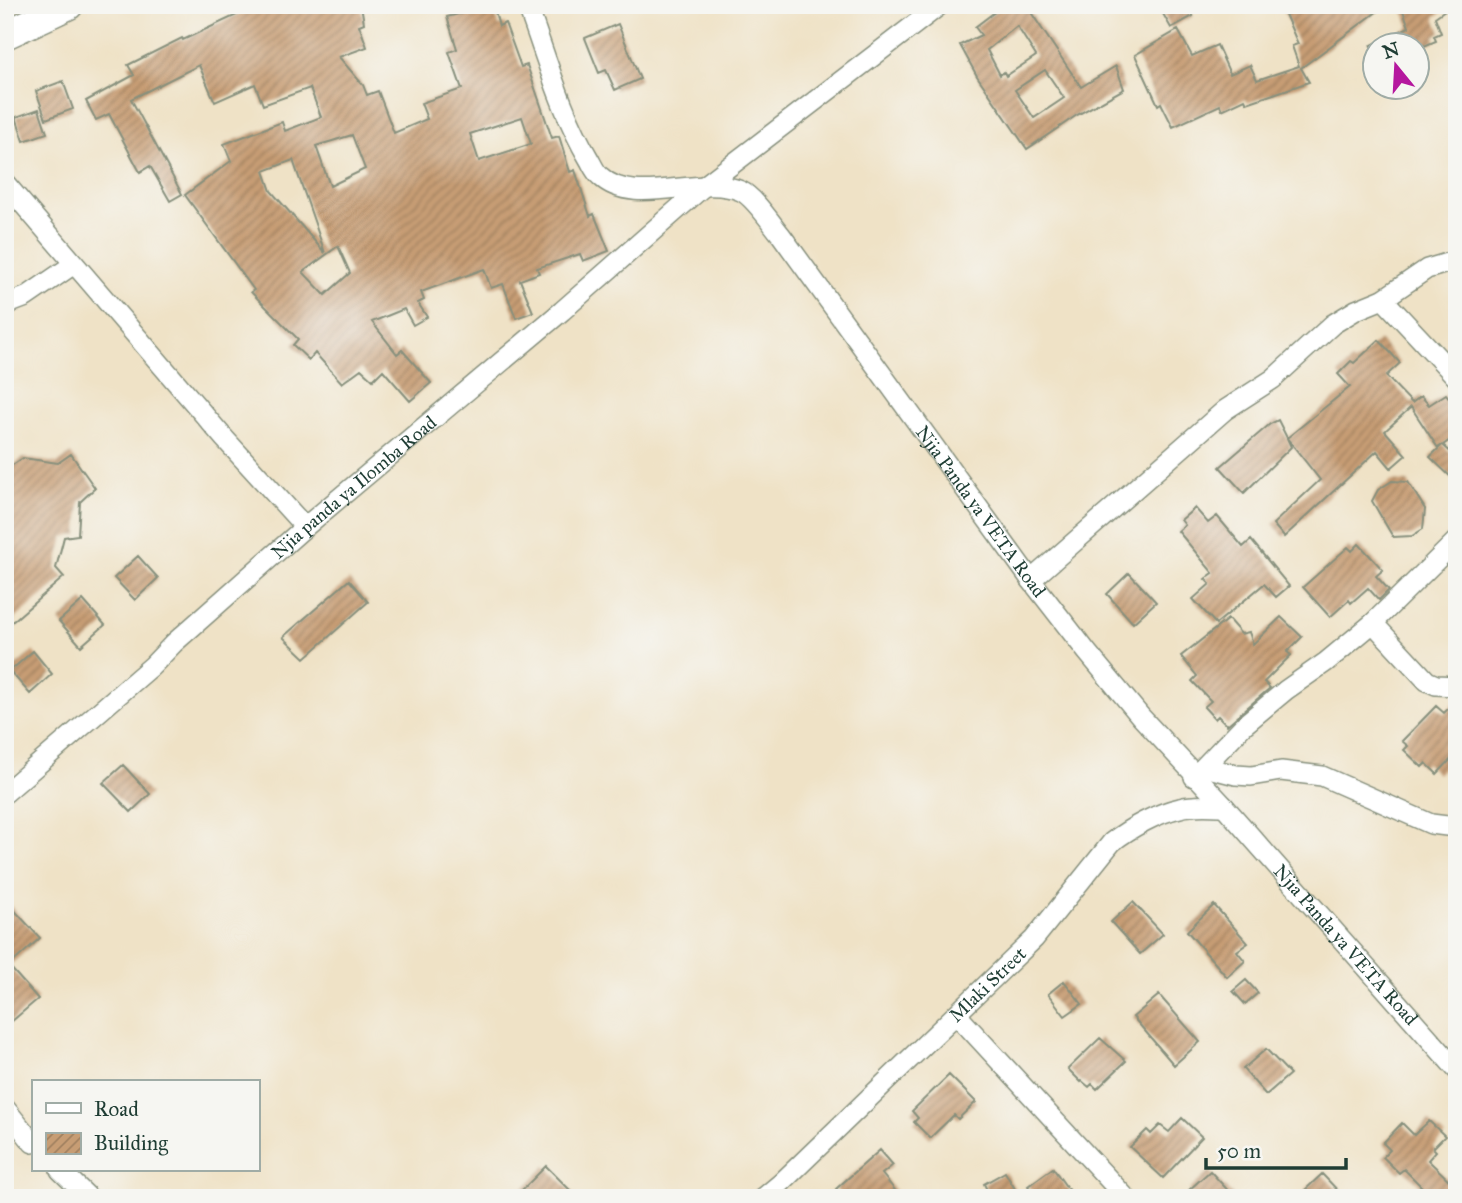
<svg xmlns="http://www.w3.org/2000/svg" width="1462" height="1203" font-family="'IM FELL Great Primer',serif">
<style>
.building{fill:url(#building-hatch);fill-rule:evenodd}
.lines{fill:none;stroke-linecap:round;stroke-linejoin:round}
.minor-casing{stroke:#87907d;stroke-width:22}
.highway-casing{stroke:#87907d;stroke-width:31}
.minor{stroke:#fff;stroke-width:19}
.highway{stroke:#fff;stroke-width:28}
.labels{text-anchor:middle;stroke-width:5;stroke-linejoin:round;paint-order:stroke}
.street-label{font-size:19px;fill:#1f3d34;stroke:#f6f6f2}
</style>
<defs>
<pattern id="building-hatch" width="6" height="6" patternUnits="userSpaceOnUse" patternTransform="scale(1.75)"><rect width="6" height="6" fill="#c79d74"/><path d="M-1 1l2-2M0 6l6-6M5 7l2-2" fill="none" stroke="#a18160"/></pattern>
</defs>
<rect width="100%" height="100%" fill="#f6f6f2"/>
<filter id="ink" filterUnits="userSpaceOnUse"><feTurbulence type="fractalNoise" baseFrequency=".0143" numOctaves="2"/><feDisplacementMap in="SourceGraphic" scale="14" xChannelSelector="R" yChannelSelector="G"/><feConvolveMatrix kernelMatrix="1 2 1 2 8 2 1 2 1" color-interpolation-filters="sRGB"/></filter>
<filter id="wash" filterUnits="userSpaceOnUse"><feTurbulence type="fractalNoise" baseFrequency=".00686" numOctaves="4" result="noise"/><feDisplacementMap in="SourceGraphic" scale="28" xChannelSelector="R" yChannelSelector="G"/><feGaussianBlur stdDeviation="1.57" result="paint"/><feColorMatrix in="noise" values="0 0 0 0 0 0 0 0 0 0 0 0 0 0 0 0 0 1.4 0 .05"/><feComposite in="paint" operator="in"/></filter>
<g filter="url(#wash)">
<rect width="100%" height="100%" fill="#efe2c6"/>
<g id="blocks">
<path class="building" d="M 258,5 L 361,5 L 364,23 L 359,25 L 367,47 L 339,57 L 363,85 L 367,95 L 378,91 L 394,133 L 427,119 L 421,103 L 462,89 L 449,52 L 457,49 L 447,17 L 493,5 L 499,26 L 505,23 L 521,67 L 527,65 L 552,138 L 559,136 L 570,172 L 575,170 L 590,216 L 594,214 L 609,251 L 583,261 L 580,254 L 537,268 L 539,273 L 520,280 L 533,312 L 516,318 L 503,284 L 491,288 L 484,269 L 421,292 L 424,300 L 418,303 L 427,317 L 413,325 L 404,309 L 372,322 L 397,354 L 402,350 L 431,383 L 410,401 L 383,370 L 373,380 L 361,369 L 342,383 L 315,353 L 309,360 L 293,345 L 298,339 L 251,292 L 254,290 L 185,195 L 231,161 L 224,144 L 282,122 L 285,131 L 321,117 L 310,88 L 263,105 L 255,84 L 215,102 L 199,65 L 131,99 L 182,194 L 170,201 L 150,166 L 140,172 L 109,114 L 96,120 L 86,101 L 134,75 L 128,65 L 182,38 L 183,40 ZM 522,117 L 531,144 L 479,161 L 470,134 ZM 352,135 L 365,169 L 330,186 L 316,146 ZM 293,160 L 325,253 L 271,191 L 264,171 ZM 338,246 L 350,273 L 325,295 L 303,272 Z
M 1004,5 L 1026,5 L 1081,87 L 1116,66 L 1124,89 L 1077,115 L 1027,149 L 977,76 L 960,45 L 981,35 L 975,27 ZM 1017,26 L 1036,56 L 1006,76 L 1004,72 L 1000,75 L 987,50 ZM 1045,70 L 1064,98 L 1034,118 L 1015,90 Z
M 1158,5 L 1187,5 L 1193,16 L 1171,28 Z
M 1281,5 L 1386,5 L 1301,68 L 1309,82 L 1247,103 L 1245,99 L 1222,110 L 1220,105 L 1173,127 L 1161,103 L 1158,105 L 1135,55 L 1178,30 L 1192,56 L 1217,45 L 1230,74 L 1250,65 L 1257,80 L 1299,66 L 1292,46 L 1298,44 Z
M 1401,5 L 1452,5 L 1435,17 L 1441,33 L 1434,36 L 1436,41 L 1424,46 L 1370,46 L 1409,27 Z
M 618,24 L 640,79 L 615,90 L 606,70 L 599,73 L 585,38 Z
M 63,81 L 73,109 L 46,119 L 36,91 Z
M 39,109 L 47,133 L 24,141 L 16,117 Z
M 1379,340 L 1400,363 L 1386,376 L 1412,403 L 1421,396 L 1429,405 L 1446,394 L 1450,399 L 1457,395 L 1457,435 L 1443,445 L 1457,458 L 1457,483 L 1430,457 L 1442,445 L 1438,448 L 1411,407 L 1385,431 L 1406,455 L 1391,468 L 1377,451 L 1284,537 L 1273,524 L 1320,480 L 1287,438 L 1291,447 L 1244,493 L 1220,467 L 1270,424 L 1278,420 L 1287,438 L 1350,387 L 1338,374 L 1351,361 L 1354,363 Z
M 71,454 L 95,488 L 80,502 L 78,535 L 64,537 L 56,568 L 64,577 L 12,622 L 5,614 L 5,470 L 23,458 L 58,463 Z
M 1392,481 L 1408,482 L 1425,509 L 1423,529 L 1412,536 L 1393,537 L 1372,501 L 1378,490 Z
M 1195,508 L 1208,523 L 1217,516 L 1243,547 L 1251,540 L 1289,586 L 1276,597 L 1264,584 L 1216,624 L 1193,599 L 1210,584 L 1205,579 L 1213,573 L 1178,531 L 1185,525 L 1181,520 Z
M 1359,544 L 1383,570 L 1376,576 L 1389,590 L 1379,600 L 1368,588 L 1351,603 L 1349,600 L 1330,617 L 1303,587 L 1348,547 L 1352,551 Z
M 138,556 L 158,578 L 135,600 L 114,578 Z
M 1129,573 L 1156,602 L 1133,623 L 1107,594 Z
M 349,580 L 368,602 L 305,658 L 283,637 Z
M 83,600 L 105,625 L 81,646 L 59,621 Z
M 1281,617 L 1302,637 L 1287,652 L 1291,655 L 1264,682 L 1270,688 L 1227,725 L 1218,716 L 1215,719 L 1204,707 L 1211,701 L 1192,681 L 1197,676 L 1181,656 L 1228,619 L 1241,634 L 1249,632 L 1253,644 Z
M 33,651 L 52,674 L 30,694 L 10,671 Z
M 1457,700 L 1457,753 L 1437,774 L 1426,763 L 1422,767 L 1404,750 L 1408,746 L 1402,741 L 1436,706 L 1444,713 Z
M 123,765 L 150,794 L 131,812 L 103,783 Z
M 5,900 L 40,938 L 9,966 L 38,999 L 5,1027 Z
M 1133,902 L 1163,934 L 1140,954 L 1111,922 Z
M 1214,905 L 1248,943 L 1237,951 L 1245,961 L 1227,977 L 1187,931 Z
M 1246,980 L 1258,993 L 1245,1004 L 1233,991 Z
M 1064,981 L 1082,1004 L 1065,1016 L 1048,994 Z
M 1159,995 L 1200,1042 L 1174,1065 L 1133,1017 Z
M 1100,1038 L 1126,1061 L 1097,1089 L 1092,1084 L 1089,1087 L 1082,1081 L 1081,1082 L 1068,1069 Z
M 1266,1049 L 1290,1074 L 1266,1095 L 1243,1069 Z
M 949,1075 L 976,1102 L 958,1119 L 954,1115 L 930,1138 L 914,1122 L 918,1118 L 912,1111 Z
M 1182,1118 L 1202,1137 L 1163,1178 L 1130,1147 L 1147,1130 L 1151,1134 L 1160,1125 L 1169,1132 Z
M 1429,1121 L 1445,1136 L 1433,1148 L 1436,1151 L 1428,1160 L 1457,1188 L 1457,1198 L 1433,1198 L 1404,1169 L 1399,1173 L 1383,1157 L 1390,1150 L 1383,1143 L 1402,1123 L 1414,1135 Z
M 880,1150 L 893,1165 L 882,1174 L 901,1198 L 843,1198 L 836,1189 Z
M 546,1166 L 578,1198 L 514,1198 Z
M 1053,1168 L 1074,1198 L 1037,1198 L 1028,1186 Z
M 1210,1171 L 1235,1198 L 1197,1198 L 1189,1190 Z
M 1005,1172 L 1015,1189 L 998,1198 L 991,1198 L 984,1184 Z
M 1322,1174 L 1345,1198 L 1313,1198 L 1305,1190 Z"/>
</g>
</g>
<g filter="url(#ink)">
<use href="#blocks" fill-opacity="0" stroke="#87907d" stroke-width="2"/>
<g class="lines">
<defs>
<g id="minor">
<path id="s1" d="M 527,5 C 546,56 561,112 589,159 C 592,164 595,172 600,176 C 634,209 701,173 741,191 C 754,197 771,223 781,235 L 1031,580 L 1087,652 L 1141,717 L 1224,806 L 1457,1070"/>
<path d="M 5,183 L 224,438 L 305,527"/>
<path d="M 1383,299 L 1457,378"/>
<path d="M 5,305 L 26,297 L 74,264"/>
<path d="M 1031,580 L 1225,410 L 1273,379 L 1333,324 L 1356,310 L 1383,299 L 1427,269 L 1457,260"/>
<path d="M 1373,623 L 1427,681 L 1436,685 L 1457,686"/>
<path d="M 1205,767 L 1236,775 L 1251,776 L 1281,771 L 1322,776 L 1431,824 L 1447,826 L 1457,825"/>
<path d="M 1194,777 L 1244,725 L 1286,690 L 1326,662 L 1373,623 L 1457,540"/>
<path id="s2" d="M 5,793 L 152,666 L 174,643 L 305,527 L 562,311 L 704,186 L 940,5"/>
<path d="M 957,1015 L 1126,1198"/>
<path d="M 5,1108 L 33,1143"/>
<path d="M 60,1170 L 89,1198"/>
<path id="s3" d="M 763,1198 L 781,1183 L 1034,939 L 1112,842 C 1130,828 1157,813 1180,808 C 1194,804 1209,806 1224,806"/>
</g>
<path id="highway" d="M 5,35 L 69,5"/>
</defs>
<use href="#minor" class="minor-casing"/>
<use href="#highway" class="highway-casing"/>
<use href="#minor" class="minor"/>
<use href="#highway" class="highway"/>
</g>
</g>
<g class="labels">
<g class="street-label">
<text dy="7" stroke="none"><textPath href="#s2" startOffset="464">Njia panda ya Ilomba Road</textPath></text>
<text dy="7" stroke="none"><textPath href="#s1" startOffset="733">Njia Panda ya VETA Road</textPath></text>
<text dy="7" stroke="none"><textPath href="#s1" startOffset="1300">Njia Panda ya VETA Road</textPath></text>
<text dy="7" stroke="none"><textPath href="#s3" startOffset="310">Mlaki Street</textPath></text>
</g>
</g>
<rect width="1462" height="1203" fill="none" stroke="#f6f6f2" stroke-width="28"/>
<rect x="32" y="1080" width="228" height="91" fill="#f6f6f2" stroke="#a0aca6" stroke-width="2"/>
<rect x="46" y="1103" width="35" height="10" fill="#ffffff" stroke="#a0aca6" stroke-width="2"/>
<text x="94" y="1116" font-size="21" fill="#1f3d34">Road</text>
<rect x="46" y="1133" width="35" height="21" fill="url(#building-hatch)" stroke="#a0aca6" stroke-width="2"/>
<text x="94" y="1150" font-size="21" fill="#1f3d34">Building</text>
<g transform="translate(1396 66) rotate(342)"><circle r="33" fill="#f6f6f2" stroke="#a0aca6" stroke-width="2"/>
<path d="M0-5L12 26L0 18L-12 26Z" fill="#b5179e"/>
<text y="-10" font-size="19" font-weight="bold" text-anchor="middle" fill="#1f3d34">N</text>
</g>
<path d="M1206 1158v10h140v-10" fill="none" stroke="#1f3d34" stroke-width="3.5"/>
<text x="1217" y="1158" font-size="21" fill="#1f3d34" stroke="#f6f6f2" stroke-width="5" paint-order="stroke">50 m</text>
</svg>
